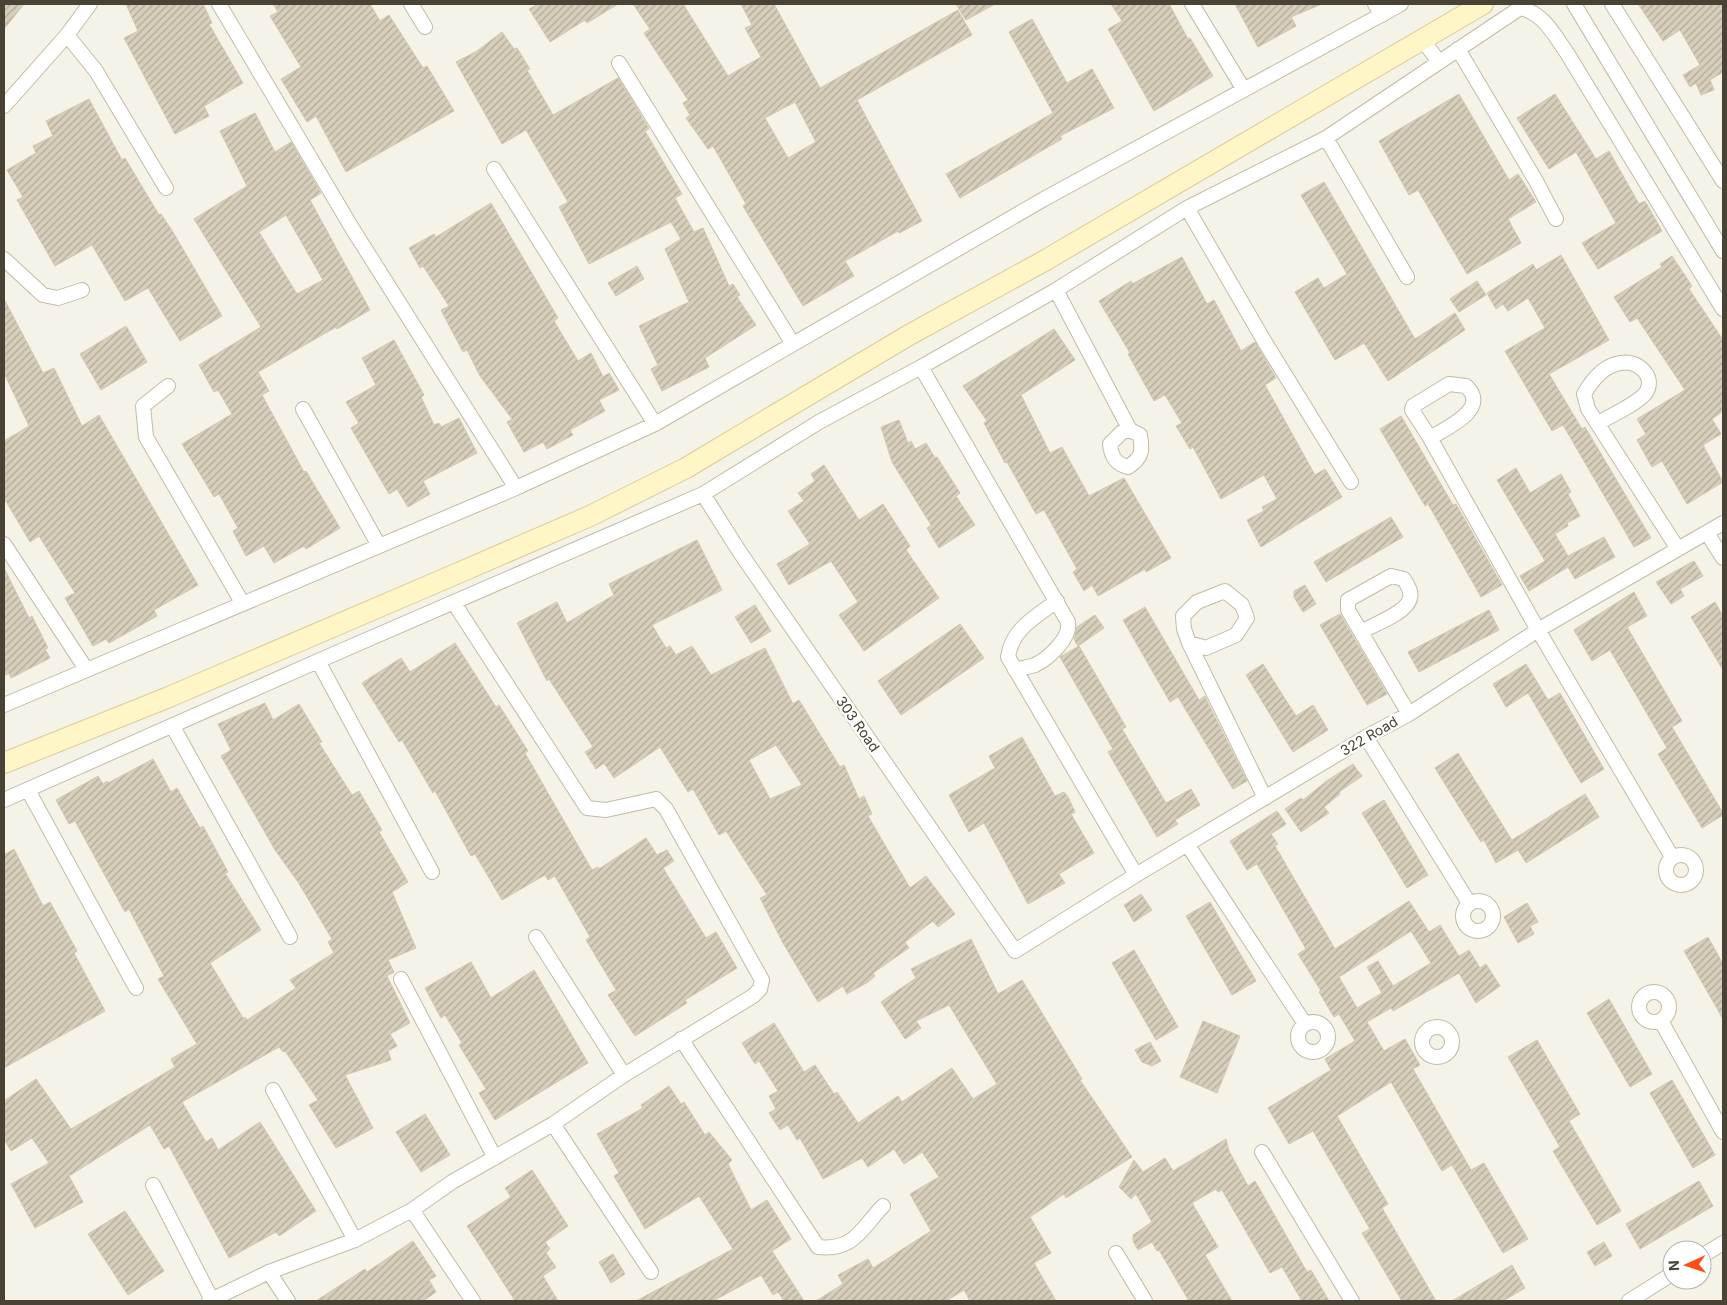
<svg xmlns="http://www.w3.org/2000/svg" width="1727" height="1305" font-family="Inter,sans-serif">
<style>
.building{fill:url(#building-hatch);stroke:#d3c8ae;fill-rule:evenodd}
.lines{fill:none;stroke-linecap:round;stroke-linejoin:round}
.street-casing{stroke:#c1bba9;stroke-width:16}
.secondary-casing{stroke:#d9cc94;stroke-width:22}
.street{stroke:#fff;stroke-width:14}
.secondary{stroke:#fff6c7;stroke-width:20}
.labels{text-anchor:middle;stroke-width:5;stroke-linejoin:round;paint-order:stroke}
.street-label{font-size:14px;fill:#494335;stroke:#fff}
</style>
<defs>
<pattern id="building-hatch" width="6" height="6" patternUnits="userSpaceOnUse" patternTransform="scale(1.25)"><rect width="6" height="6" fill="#d7cfbc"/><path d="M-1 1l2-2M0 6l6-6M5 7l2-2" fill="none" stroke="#b0aa9a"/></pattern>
</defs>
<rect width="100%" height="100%" fill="#f5f2e7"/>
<path class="building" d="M 4,4 L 24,4 L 4,29 Z
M 126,4 L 203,4 L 212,23 L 209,24 L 243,83 L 204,106 L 209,116 L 175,134 L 124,38 L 138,31 Z
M 273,4 L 370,4 L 380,21 L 389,15 L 423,68 L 427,66 L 454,111 L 346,172 L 316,116 L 307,122 L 281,79 L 301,67 L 270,16 L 278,12 Z
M 538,4 L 618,4 L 587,23 L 585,20 L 550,42 L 529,9 Z
M 633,4 L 683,4 L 728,76 L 761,57 L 745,28 L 752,25 L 741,4 L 774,4 L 820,88 L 958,10 L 972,35 L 857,100 L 922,221 L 899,233 L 898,231 L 845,261 L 854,276 L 803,306 L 743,206 L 746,204 L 713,146 L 708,149 L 686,118 L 690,115 L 683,103 L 688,100 L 644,33 L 650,29 ZM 795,102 L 816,142 L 788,158 L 765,118 Z
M 956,4 L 995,4 L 966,20 Z
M 1111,4 L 1169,4 L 1188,39 L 1190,38 L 1213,76 L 1154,111 L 1108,29 L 1122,21 Z
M 1235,4 L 1322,4 L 1291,17 L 1296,26 L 1258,47 Z
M 1638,4 L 1723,4 L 1723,72 L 1710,80 L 1714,90 L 1701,95 L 1696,83 L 1690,87 L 1683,75 L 1700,65 L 1680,30 L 1663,41 Z
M 1032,19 L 1067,83 L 1092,69 L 1114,108 L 1060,136 L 1062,139 L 960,198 L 946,174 L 1053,113 L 1009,32 Z
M 502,32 L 514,49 L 517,48 L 530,69 L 527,70 L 553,115 L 618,78 L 636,107 L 649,129 L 645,131 L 682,194 L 675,198 L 694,232 L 703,228 L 729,286 L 733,284 L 740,295 L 737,297 L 756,325 L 705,358 L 709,367 L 662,391 L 651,369 L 658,365 L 639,326 L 689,302 L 665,249 L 681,239 L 671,222 L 589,264 L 559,207 L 568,202 L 526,130 L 502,144 L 456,62 L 477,51 Z
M 1459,94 L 1509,180 L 1518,174 L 1536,202 L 1508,219 L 1521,243 L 1467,274 L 1418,190 L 1409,195 L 1379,141 Z
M 1555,94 L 1596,159 L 1609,151 L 1639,204 L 1645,201 L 1662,231 L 1598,269 L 1582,243 L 1616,223 L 1576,152 L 1549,169 L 1517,118 Z
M 89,99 L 122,160 L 125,158 L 159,215 L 161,214 L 173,232 L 222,316 L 180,341 L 148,288 L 125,301 L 92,245 L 55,266 L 17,200 L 23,197 L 7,170 L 36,153 L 33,146 L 53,136 L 46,121 Z
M 255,113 L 275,152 L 291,142 L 321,193 L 310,200 L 370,310 L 337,329 L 336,327 L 258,372 L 269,391 L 262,395 L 304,472 L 306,471 L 340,528 L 306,549 L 304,546 L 274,563 L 264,546 L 246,556 L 233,531 L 238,528 L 219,494 L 214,497 L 182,444 L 232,414 L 218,390 L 214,392 L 199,365 L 261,327 L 194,219 L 247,186 L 220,131 ZM 286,215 L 323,280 L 297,294 L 259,232 Z
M 1324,182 L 1415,339 L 1455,313 L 1465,330 L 1388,381 L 1364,343 L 1335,360 L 1295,292 L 1318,278 L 1324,288 L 1347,274 L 1301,195 Z
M 491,203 L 558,318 L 554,321 L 578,361 L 591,353 L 603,377 L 609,373 L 619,390 L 599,400 L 605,411 L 570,430 L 573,435 L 547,449 L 543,442 L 524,452 L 507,422 L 512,419 L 480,376 L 467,350 L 463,352 L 441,310 L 449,306 L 423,266 L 420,268 L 409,248 L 434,234 L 436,237 Z
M 1561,255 L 1609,340 L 1549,374 L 1582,429 L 1585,427 L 1651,538 L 1634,547 L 1563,425 L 1552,431 L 1505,351 L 1545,328 L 1528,298 L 1508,311 L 1503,304 L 1496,309 L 1487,293 L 1533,264 L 1536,270 Z
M 1672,256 L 1692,286 L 1689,289 L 1723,340 L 1723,411 L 1712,419 L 1721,434 L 1703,445 L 1723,482 L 1687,504 L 1662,461 L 1652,467 L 1637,440 L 1646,434 L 1637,419 L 1685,390 L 1637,318 L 1630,322 L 1614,297 L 1662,267 L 1660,264 Z
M 1182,257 L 1207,304 L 1214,300 L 1241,351 L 1255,342 L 1276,378 L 1265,385 L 1315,475 L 1325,469 L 1342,497 L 1261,547 L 1247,520 L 1264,511 L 1262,507 L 1277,499 L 1264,475 L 1221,499 L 1193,447 L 1190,449 L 1176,426 L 1182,423 L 1165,395 L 1154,401 L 1128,354 L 1130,353 L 1099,301 L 1131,281 L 1132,284 Z
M 637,266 L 644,279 L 616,296 L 608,283 Z
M 1477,281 L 1486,295 L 1459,312 L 1450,299 Z
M 4,299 L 43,373 L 54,368 L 82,426 L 99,415 L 198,585 L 154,610 L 157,616 L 109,643 L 106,639 L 93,646 L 65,598 L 75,593 L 39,536 L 30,542 L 4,498 L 4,441 L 29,426 L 4,373 Z
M 126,326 L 147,362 L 101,390 L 80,354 Z
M 1054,329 L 1075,360 L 1021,395 L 1050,453 L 1062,447 L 1089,496 L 1124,478 L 1171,558 L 1146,572 L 1145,569 L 1098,596 L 1092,585 L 1084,591 L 1073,572 L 1077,569 L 1044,510 L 1036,514 L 1007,462 L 1005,463 L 984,423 L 987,421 L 963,386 Z
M 394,340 L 424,395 L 421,397 L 434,425 L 439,423 L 441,427 L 459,418 L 477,453 L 423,481 L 430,494 L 408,507 L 397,489 L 389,494 L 351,428 L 359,423 L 346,402 L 376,385 L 362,358 Z
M 1401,416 L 1453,505 L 1456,504 L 1502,585 L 1481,597 L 1428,504 L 1425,506 L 1380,429 Z
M 899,420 L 908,443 L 911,441 L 915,449 L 926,443 L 935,458 L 937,457 L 960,493 L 956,496 L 975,525 L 939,548 L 927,528 L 931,525 L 892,462 L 881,427 Z
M 824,465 L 859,520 L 883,504 L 910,546 L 906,550 L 939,598 L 864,651 L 839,615 L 858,602 L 831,561 L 789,585 L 777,564 L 810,544 L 788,511 L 804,501 L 798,493 L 815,481 L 811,474 Z
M 1516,468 L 1530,493 L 1561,474 L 1571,492 L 1568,494 L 1580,516 L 1567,523 L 1568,526 L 1555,534 L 1568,556 L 1604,537 L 1615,557 L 1575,579 L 1568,567 L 1529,591 L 1520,576 L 1545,561 L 1497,480 Z
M 1391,517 L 1403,537 L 1326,582 L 1314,562 Z
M 697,540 L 722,590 L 652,625 L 666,648 L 670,646 L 676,655 L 692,646 L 711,675 L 765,648 L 793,704 L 799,700 L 840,767 L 844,765 L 859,799 L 864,796 L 872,814 L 868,816 L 910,888 L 926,876 L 955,914 L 938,927 L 933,921 L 905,942 L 909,948 L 873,973 L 875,976 L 868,982 L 847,994 L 843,986 L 818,1002 L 783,943 L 760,898 L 767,895 L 726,831 L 719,835 L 693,789 L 688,792 L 660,747 L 614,778 L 604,763 L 596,769 L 585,752 L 593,747 L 549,679 L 547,681 L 517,623 L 557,602 L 567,623 L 614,595 L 609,584 ZM 776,745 L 802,785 L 770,799 L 749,760 Z
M 1694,561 L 1703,576 L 1680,589 L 1684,596 L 1671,604 L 1656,582 Z
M 4,568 L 29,618 L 32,616 L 48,648 L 45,649 L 50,658 L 11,678 L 9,673 L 4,676 Z
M 1305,585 L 1316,604 L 1303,612 L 1294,597 L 1294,591 Z
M 1634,592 L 1647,616 L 1627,627 L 1682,721 L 1672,727 L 1723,813 L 1723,815 L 1702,828 L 1658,754 L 1667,748 L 1610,650 L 1592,661 L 1574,630 Z
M 1715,602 L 1723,616 L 1723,670 L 1691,617 Z
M 755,605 L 771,631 L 751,643 L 735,617 Z
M 1145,607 L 1199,700 L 1205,696 L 1208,703 L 1247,781 L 1233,789 L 1178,697 L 1170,702 L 1123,620 Z
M 1489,610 L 1499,630 L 1419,672 L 1408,652 Z
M 1340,614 L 1387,694 L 1367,705 L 1320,625 Z
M 1095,615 L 1104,628 L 1078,646 L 1074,639 L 1077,627 Z
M 960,624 L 984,658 L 901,715 L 878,681 Z
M 455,643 L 496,707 L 499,705 L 528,751 L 525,753 L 592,870 L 598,867 L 599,869 L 646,838 L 657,855 L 667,850 L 674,861 L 663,868 L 706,938 L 716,932 L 737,968 L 685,1000 L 687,1003 L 635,1036 L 608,995 L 616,990 L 586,940 L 590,937 L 555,876 L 548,880 L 545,875 L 502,900 L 475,854 L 471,856 L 435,791 L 433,793 L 402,740 L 399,742 L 362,683 L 401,658 L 410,672 Z
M 1079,646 L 1126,727 L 1122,729 L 1166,803 L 1191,789 L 1200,805 L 1175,820 L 1178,824 L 1157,837 L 1108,752 L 1113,749 L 1060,657 Z
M 1263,664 L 1296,716 L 1313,705 L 1328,730 L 1293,752 L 1246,675 Z
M 1526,664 L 1548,700 L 1560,693 L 1604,769 L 1581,783 L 1528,693 L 1506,707 L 1493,684 Z
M 265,703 L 273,720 L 299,704 L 322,742 L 319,743 L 352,795 L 359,791 L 382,830 L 379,832 L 408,882 L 392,892 L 416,948 L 388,960 L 394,972 L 387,976 L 410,1023 L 390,1034 L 397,1046 L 388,1051 L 391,1060 L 345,1075 L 373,1128 L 336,1148 L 309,1105 L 318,1100 L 285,1051 L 283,1052 L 279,1047 L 182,1102 L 206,1142 L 212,1138 L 218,1150 L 260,1122 L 316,1211 L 279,1236 L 276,1232 L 229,1258 L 169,1146 L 164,1149 L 150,1125 L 69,1176 L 83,1202 L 35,1228 L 11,1184 L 49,1163 L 32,1138 L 11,1151 L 4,1139 L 4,1101 L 36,1079 L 71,1129 L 175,1067 L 171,1059 L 197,1044 L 158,979 L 164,976 L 129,909 L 125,912 L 75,821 L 69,824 L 56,800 L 98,776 L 103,784 L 107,781 L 108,783 L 153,759 L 171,792 L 177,788 L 200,828 L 203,826 L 228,872 L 225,873 L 261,930 L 210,963 L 243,1018 L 245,1017 L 247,1020 L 296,988 L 290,980 L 334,953 L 328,942 L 332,939 L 298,882 L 275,850 L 221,756 L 231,750 L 218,724 Z
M 1022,737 L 1055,796 L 1064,792 L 1068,797 L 1075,812 L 1071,814 L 1094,853 L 1059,874 L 1065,883 L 1028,904 L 984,823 L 969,832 L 949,795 L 995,768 L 989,756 Z
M 1458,753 L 1518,850 L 1496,863 L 1484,840 L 1481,842 L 1435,768 Z
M 1353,764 L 1362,776 L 1339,792 L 1340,794 L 1324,807 L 1329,813 L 1301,832 L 1285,809 L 1301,798 L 1303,800 L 1328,780 Z
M 1585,794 L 1599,817 L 1526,863 L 1512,840 Z
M 1384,800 L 1428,875 L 1407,888 L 1362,813 Z
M 1277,811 L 1286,824 L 1271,834 L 1278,844 L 1275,846 L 1335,949 L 1409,901 L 1429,932 L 1440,925 L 1459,956 L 1469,950 L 1480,968 L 1486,964 L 1500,986 L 1476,1003 L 1459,973 L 1393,1011 L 1391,1008 L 1367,1022 L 1384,1051 L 1405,1039 L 1420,1065 L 1413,1069 L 1471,1170 L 1484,1163 L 1528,1239 L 1503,1253 L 1452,1165 L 1442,1171 L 1391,1082 L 1337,1116 L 1388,1204 L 1382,1208 L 1436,1301 L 1402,1301 L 1362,1233 L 1370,1229 L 1313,1131 L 1289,1144 L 1268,1108 L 1331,1070 L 1325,1059 L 1355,1041 L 1339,1014 L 1334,1017 L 1319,992 L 1321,991 L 1298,954 L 1306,949 L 1257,864 L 1247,870 L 1230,841 ZM 1411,931 L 1431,963 L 1393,986 L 1378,961 L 1367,967 L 1382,993 L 1357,1008 L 1339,977 Z
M 14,849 L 43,906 L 50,902 L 77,951 L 74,953 L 105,1011 L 4,1068 L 4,855 Z
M 1141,894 L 1152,910 L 1134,922 L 1124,905 Z
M 1210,902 L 1256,981 L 1232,995 L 1186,916 Z
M 1527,903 L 1538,922 L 1530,926 L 1534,934 L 1518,943 L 1504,917 Z
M 1708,937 L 1723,964 L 1723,1019 L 1684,951 Z
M 971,939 L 998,994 L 1022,980 L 1082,1079 L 1080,1080 L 1132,1157 L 1066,1198 L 1064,1194 L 1030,1217 L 1051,1253 L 1034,1263 L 1056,1301 L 970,1301 L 964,1290 L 946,1301 L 816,1301 L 843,1284 L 838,1275 L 868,1259 L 873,1268 L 931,1231 L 910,1194 L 939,1177 L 922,1152 L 904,1164 L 894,1149 L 868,1167 L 862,1158 L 823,1179 L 800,1138 L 797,1140 L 788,1125 L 780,1130 L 769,1113 L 776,1109 L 769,1096 L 778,1091 L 759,1061 L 755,1064 L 742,1043 L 774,1023 L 804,1072 L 815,1065 L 834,1094 L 837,1092 L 858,1123 L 898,1096 L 902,1102 L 952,1068 L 973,1099 L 997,1084 L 949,1005 L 916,1021 L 921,1028 L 905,1039 L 881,1002 L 916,978 L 911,969 Z
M 1134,950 L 1178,1027 L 1156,1040 L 1112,963 Z
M 471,962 L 491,998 L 534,970 L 588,1063 L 495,1120 L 479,1093 L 486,1089 L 459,1045 L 462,1043 L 445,1015 L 441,1018 L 425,988 Z
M 1609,999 L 1652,1074 L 1630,1087 L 1587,1013 Z
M 1203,1021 L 1240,1036 L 1217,1093 L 1180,1077 Z
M 1537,1040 L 1580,1114 L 1569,1121 L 1621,1211 L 1597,1225 L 1553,1151 L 1560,1147 L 1508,1057 Z
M 1150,1042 L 1161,1061 L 1152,1066 L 1142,1062 L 1135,1050 Z
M 1672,1080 L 1715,1155 L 1693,1168 L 1650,1093 Z
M 669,1086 L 681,1104 L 684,1102 L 705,1135 L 709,1132 L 732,1160 L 728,1164 L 751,1210 L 767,1200 L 791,1239 L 772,1251 L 804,1301 L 784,1301 L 778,1292 L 773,1295 L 761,1275 L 713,1301 L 636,1301 L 733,1249 L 699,1196 L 645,1229 L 614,1176 L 619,1173 L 597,1134 L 643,1108 L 641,1105 Z
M 425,1114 L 450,1155 L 421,1172 L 396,1132 Z
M 1226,1139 L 1229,1151 L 1248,1186 L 1255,1181 L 1307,1272 L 1311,1270 L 1329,1301 L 1302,1301 L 1282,1267 L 1270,1273 L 1222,1190 L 1218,1192 L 1216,1189 L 1192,1203 L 1218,1247 L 1205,1255 L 1232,1301 L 1189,1301 L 1159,1250 L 1157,1251 L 1152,1242 L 1138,1250 L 1133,1241 L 1133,1235 L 1152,1222 L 1136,1194 L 1131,1199 L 1119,1187 L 1134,1160 L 1143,1172 L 1165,1158 L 1173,1171 Z
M 532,1170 L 568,1226 L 545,1242 L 550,1249 L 546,1253 L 556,1267 L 543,1276 L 558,1301 L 515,1301 L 467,1226 L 511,1197 L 505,1188 Z
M 1699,1181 L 1713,1206 L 1640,1249 L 1626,1224 Z
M 125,1211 L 164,1271 L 128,1295 L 88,1234 Z
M 413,1241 L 436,1276 L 429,1280 L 436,1292 L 423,1301 L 316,1301 L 365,1269 L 367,1272 Z
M 1604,1242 L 1612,1256 L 1595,1266 L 1587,1252 Z
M 613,1254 L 625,1274 L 611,1283 L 599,1262 Z
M 1512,1265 L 1525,1288 L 1503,1301 L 1452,1301 Z"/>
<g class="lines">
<defs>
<path id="street" d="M 219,4 L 352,228 L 516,488
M 411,4 L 425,27
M 1192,4 L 1244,90
M 1375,4 L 1382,15
M 1574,4 L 1723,251
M 1612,4 L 1723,181
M 67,35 L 96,71 L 166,188
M 1422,39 L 1439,62
M 1458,49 L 1536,181 L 1556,219
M 619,63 L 793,344
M 4,106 L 67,35 L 90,4
M 1326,138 L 1407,277
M 494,169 L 655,424
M 1187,208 L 1266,344 L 1351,482
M 4,259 L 43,295 L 58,298 L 82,290
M 1056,290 L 1130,430
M 921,367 L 1068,622 C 1071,638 1049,658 1035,665 C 1029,667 1021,668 1015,670
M 168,386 L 143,406 L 146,437 L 243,604
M 303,409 L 378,544
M 1598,423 C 1610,416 1641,402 1647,391 C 1655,374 1636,360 1621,363 C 1604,365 1592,380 1584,394 L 1588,409 L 1678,549
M 1130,430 L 1140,435 C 1143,451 1142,458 1128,467 C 1116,464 1111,457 1110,444 L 1122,432 Z
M 1430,438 C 1446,428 1491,409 1466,386 L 1449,384 L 1413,406 L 1412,410 L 1430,438 L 1538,630 L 1672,857
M 703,494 L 739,551 L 1015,951 L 1136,875 L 1366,737 L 1409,714 L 1538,630 L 1723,523
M 1707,533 L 1723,558
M 4,544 L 86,669
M 1057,601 C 1035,617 1012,629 1008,657 L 1136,875
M 1362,631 C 1374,625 1408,612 1410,598 C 1412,591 1407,585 1404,579 L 1391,576 L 1348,600 L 1348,610 L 1409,714
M 1189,643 L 1206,648 L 1236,635 L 1247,618 L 1242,605 L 1225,591 L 1197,602 L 1183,616 L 1184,629 L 1189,643 L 1265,798
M 318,661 L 432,872
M 4,705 L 516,488 L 655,424 L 1044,199 L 1401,4
M 173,727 L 290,937
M 1366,737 L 1469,903
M 28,790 L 136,988
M 4,800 L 318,661 L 703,494 L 819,422 L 921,367 L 1056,290 L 1187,208 L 1326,138 L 1520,8 C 1544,13 1554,35 1567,53 L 1723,309
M 1187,844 L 1305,1024
M1666 870a15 15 0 1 1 30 0a15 15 0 1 1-30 0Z
M1463 916a15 15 0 1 1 30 0a15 15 0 1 1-30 0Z
M 536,937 L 624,1075
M 401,979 L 495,1158
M1639 1007a15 15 0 1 1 30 0a15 15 0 1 1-30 0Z
M 1661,1021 L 1723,1132
M1298 1037a15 15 0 1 1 30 0a15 15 0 1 1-30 0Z
M1422 1042a15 15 0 1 1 30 0a15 15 0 1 1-30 0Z
M 681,1039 L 818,1247 C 854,1251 861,1229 883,1206
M 273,1090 L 355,1240
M 553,1124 L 651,1272
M 1262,1152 L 1352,1301
M 153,1185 L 212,1300
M 412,1210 L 473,1301
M 1116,1253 L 1145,1301
M 1702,1256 L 1723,1243
M 269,1272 L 288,1301
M 209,1301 L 269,1272 L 355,1240 L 412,1210 L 452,1182 L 553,1124 L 624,1075 L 753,996 L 760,989 L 762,980 L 666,809 L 656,799 L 606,810 L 587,808 L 454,603
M 1629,1301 L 1672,1274"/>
<path id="secondary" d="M 4,763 L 169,697 L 449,577 L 590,516 L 686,468 L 909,335 L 1044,261 L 1483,4"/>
</defs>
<use href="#street" class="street-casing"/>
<use href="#secondary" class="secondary-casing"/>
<use href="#street" class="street"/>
<use href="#secondary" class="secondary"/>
</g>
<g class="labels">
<g class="street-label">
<text transform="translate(858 724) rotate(55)" y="5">303 Road</text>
<text transform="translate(1369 736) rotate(-30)" y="5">322 Road</text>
</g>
</g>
<rect width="1727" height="1305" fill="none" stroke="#494335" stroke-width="10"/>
<g transform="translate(1687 1265) rotate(267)"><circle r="24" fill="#ffffff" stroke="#b6b4ae"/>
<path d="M0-4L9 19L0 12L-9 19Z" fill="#ff4c14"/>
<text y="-8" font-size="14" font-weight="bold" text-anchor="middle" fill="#494335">N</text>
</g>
</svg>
